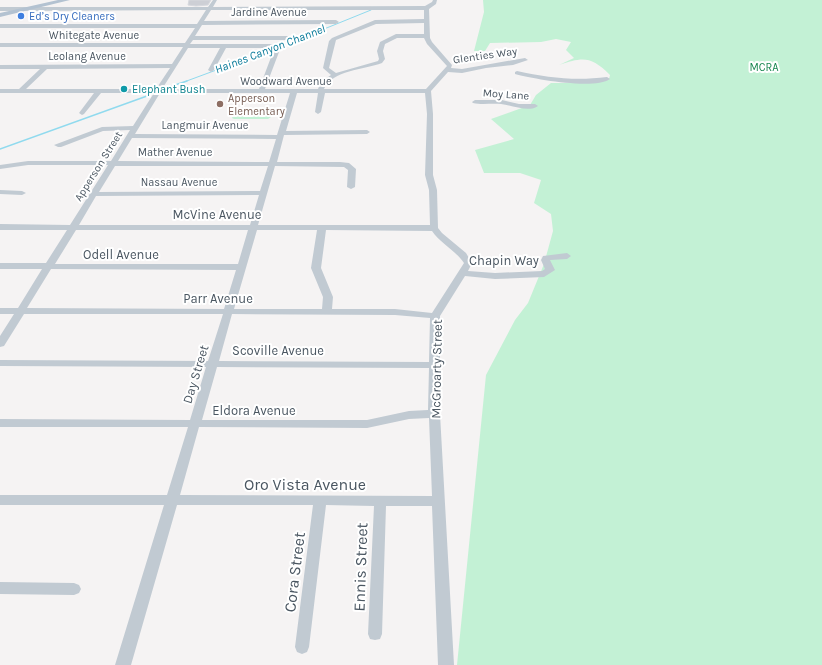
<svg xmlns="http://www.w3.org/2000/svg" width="822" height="665" font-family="Karla,sans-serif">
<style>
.green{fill:#c3f1d5}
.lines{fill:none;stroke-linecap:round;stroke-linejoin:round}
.stream-far1{stroke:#90daee;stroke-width:1}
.stream{stroke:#90daee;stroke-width:1.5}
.building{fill:#cdcfd5;stroke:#d7d9de}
.minor{fill:#c1cad2;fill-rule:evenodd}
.major{fill:#b3c2d1;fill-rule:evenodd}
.shop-dot{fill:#3f7fe0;stroke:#fff;stroke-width:1.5}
.culture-dot{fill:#0f9aa8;stroke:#fff;stroke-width:1.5}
.education-dot{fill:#8d6e63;stroke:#fff;stroke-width:1.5}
.labels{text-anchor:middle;stroke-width:4;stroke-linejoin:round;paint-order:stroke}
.far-street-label{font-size:11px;fill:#4a5661;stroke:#fff}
.far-shop-label{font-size:11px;fill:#366cbe;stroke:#fff;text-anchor:start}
.far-park-label{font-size:11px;fill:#17864f;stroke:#fff}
.far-culture-label{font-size:11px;fill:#0d838f;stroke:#fff;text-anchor:start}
.far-education-label{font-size:11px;fill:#785e54;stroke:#fff;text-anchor:start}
.far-water-label{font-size:12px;font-style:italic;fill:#0c7c9b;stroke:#fff}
.street-label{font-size:13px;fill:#4a5661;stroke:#fff}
.near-street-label{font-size:16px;fill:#4a5661;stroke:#fff}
</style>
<rect width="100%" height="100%" fill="#f5f3f3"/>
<path class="green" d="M 483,0 L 822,0 L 822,665 L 457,665 L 486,375 L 515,320 L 528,303 L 544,264 L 553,231 L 551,214 L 534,203 L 541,180 L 520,173 L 484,173 L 475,150 L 514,139 L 491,119 L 530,105 L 536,95 L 551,83 L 590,83 L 609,79 L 610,75 C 591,56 583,57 559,65 L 574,58 L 566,50 L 571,42 L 556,39 L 541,42 L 490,43 L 485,51 L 474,51 L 484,12 Z
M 237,109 L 273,109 L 271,117 L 268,119 L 234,119 L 232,118 Z"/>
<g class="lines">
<path class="stream-far1" d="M 184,82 L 292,42 L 371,10"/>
<path class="stream" d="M 169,87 L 187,81
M 0,149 L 147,96"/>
</g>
<path class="building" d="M 189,0 L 211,0 L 208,5 L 196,6 L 188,5 Z"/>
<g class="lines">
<path class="minor" d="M 213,0 L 217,0 L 213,7 L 425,6 L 432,2 L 433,0 L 437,0 L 436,4 L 429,9 L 430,38 L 432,42 L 452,65 L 451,68 L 462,69 L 525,58 L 528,60 L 513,65 L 486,68 L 462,73 L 448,72 L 431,91 L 433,114 L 433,175 L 437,190 L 438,228 L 442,233 L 466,253 L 472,263 L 468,271 L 495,273 L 542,271 L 545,269 L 541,260 L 543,256 L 567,253 L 571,256 L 567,259 L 550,260 L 555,270 L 544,277 L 495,279 L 465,276 L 440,316 L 440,414 L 454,665 L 438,665 L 432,506 L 386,506 L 382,634 L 380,639 L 375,640 L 370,639 L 368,634 L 374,506 L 326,505 L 309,647 L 307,652 L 302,654 L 297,652 L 295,647 L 313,505 L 177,505 L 131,665 L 115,665 L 164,505 L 0,505 L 0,495 L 167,495 L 188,427 L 0,427 L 0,419 L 190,420 L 206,367 L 0,366 L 0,360 L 208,361 L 223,314 L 24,314 L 4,346 L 0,347 L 0,336 L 14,314 L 0,314 L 0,308 L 18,308 L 42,269 L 0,269 L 0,263 L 46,263 L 67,230 L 0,230 L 0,224 L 70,225 L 108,165 L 28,165 L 0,169 L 0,165 L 28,161 L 111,161 L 130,130 L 103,131 L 61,147 L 58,147 L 54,145 L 102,127 L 133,126 L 154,93 L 101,93 L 84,114 L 82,115 L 79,113 L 94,93 L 0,93 L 0,89 L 19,89 L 40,69 L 0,69 L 0,65 L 172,64 L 183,47 L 0,47 L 0,43 L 185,43 L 195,28 L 0,28 L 0,24 L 197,24 L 206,10 L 0,11 L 0,7 L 208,7 ZM 211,10 L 424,10 L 424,19 L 375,20 L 332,38 L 329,41 L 323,68 L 331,75 L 321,82 L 318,89 L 265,89 L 279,52 L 276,50 L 273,52 L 259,89 L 162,89 L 188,48 L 220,48 L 208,70 L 211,72 L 214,70 L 226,48 L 279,48 L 282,46 L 279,44 L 190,44 L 193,40 L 299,40 L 302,38 L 299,36 L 195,36 L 202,25 L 336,24 L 339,22 L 336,20 L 204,21 ZM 424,23 L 424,34 L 396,34 L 380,42 L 377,51 L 379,59 L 378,61 L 336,73 L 329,68 L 336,40 L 376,24 ZM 397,38 L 424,38 L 427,44 L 447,66 L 426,89 L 324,89 C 332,70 364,70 382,63 L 385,59 L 383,51 L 385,44 ZM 170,68 L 156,89 L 26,89 L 47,69 ZM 160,93 L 290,93 L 277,135 L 135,134 ZM 297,93 L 318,93 L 315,112 L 318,114 L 321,112 L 325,93 L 425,93 L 427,114 L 425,175 L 429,190 L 430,225 L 258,225 L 275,166 L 344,167 L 348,170 L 347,187 L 351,189 L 355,187 L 356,169 L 349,163 L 340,162 L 277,162 L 284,135 L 367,134 L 370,132 L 367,130 L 286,131 ZM 132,138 L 276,139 L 269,162 L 118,161 ZM 115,166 L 268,166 L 260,191 L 99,192 ZM 259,195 L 250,225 L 79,225 L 96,196 ZM 76,230 L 248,230 L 238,264 L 55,264 ZM 257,230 L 317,230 L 311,268 L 323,297 L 322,309 L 234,309 ZM 326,230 L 432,231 C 440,243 455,250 464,263 L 432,313 L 395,309 L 332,309 L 333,297 L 321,268 ZM 51,269 L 236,270 L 224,309 L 27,308 ZM 232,314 L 395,315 L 430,318 L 429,362 L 219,361 ZM 217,367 L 429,368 L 428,410 L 409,411 L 367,420 L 202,420 ZM 429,418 L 432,496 L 180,495 L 199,427 L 367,428 L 409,419 Z
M 517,71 C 548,78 576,81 607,77 L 610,79 C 594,90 534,79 515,74 L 515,72 Z
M 475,100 L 502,100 L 519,104 L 535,104 L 538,106 C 529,113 512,105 501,104 C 492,103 482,105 473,103 L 472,102 Z
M 0,190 L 22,191 L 26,193 L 22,195 L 0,194 Z
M 0,582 L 74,583 L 79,585 L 81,589 L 79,593 L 74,595 L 0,594 Z"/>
<path class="major" d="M 58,0 L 70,0 L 0,17 L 0,13 Z"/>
</g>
<circle class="shop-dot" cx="21" cy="16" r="4"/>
<circle class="culture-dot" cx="124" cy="89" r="4"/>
<circle class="education-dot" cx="220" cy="104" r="4"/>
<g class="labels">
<g class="far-street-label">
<text x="269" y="16">Jardine Avenue</text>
<text x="94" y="39">Whitegate Avenue</text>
<text transform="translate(485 55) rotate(-8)" y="4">Glenties Way</text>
<text x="87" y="60">Leolang Avenue</text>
<text x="286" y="85">Woodward Avenue</text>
<text transform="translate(506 94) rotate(4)" y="4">Moy Lane</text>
<text x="205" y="129">Langmuir Avenue</text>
<text x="175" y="156">Mather Avenue</text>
<text transform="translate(98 166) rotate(-58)" y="4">Apperson Street</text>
<text x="179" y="186">Nassau Avenue</text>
</g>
<g class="far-shop-label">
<text x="29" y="20">Ed’s Dry Cleaners</text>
</g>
<g class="far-park-label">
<text x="764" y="71">MCRA</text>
</g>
<g class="far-culture-label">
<text x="132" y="93">Elephant Bush</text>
</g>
<g class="far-education-label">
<text x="228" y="102">Apperson<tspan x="228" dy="13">Elementary</tspan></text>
</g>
<g class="far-water-label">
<text transform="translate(270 49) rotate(-21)" y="4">Haines Canyon Channel</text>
</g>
<g class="street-label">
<text x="217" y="219">McVine Avenue</text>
<text x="121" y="259">Odell Avenue</text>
<text x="504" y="265">Chapin Way</text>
<text x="218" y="303">Parr Avenue</text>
<text x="278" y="355">Scoville Avenue</text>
<text transform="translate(436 369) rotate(-89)" y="5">McGroarty Street</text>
<text transform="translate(195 374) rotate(-73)" y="5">Day Street</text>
<text x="254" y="415">Eldora Avenue</text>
</g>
<g class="near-street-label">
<text x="305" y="490">Oro Vista Avenue</text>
<text transform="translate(360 567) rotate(-88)" y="6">Ennis Street</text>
<text transform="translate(294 572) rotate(-83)" y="6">Cora Street</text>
</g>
</g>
</svg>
